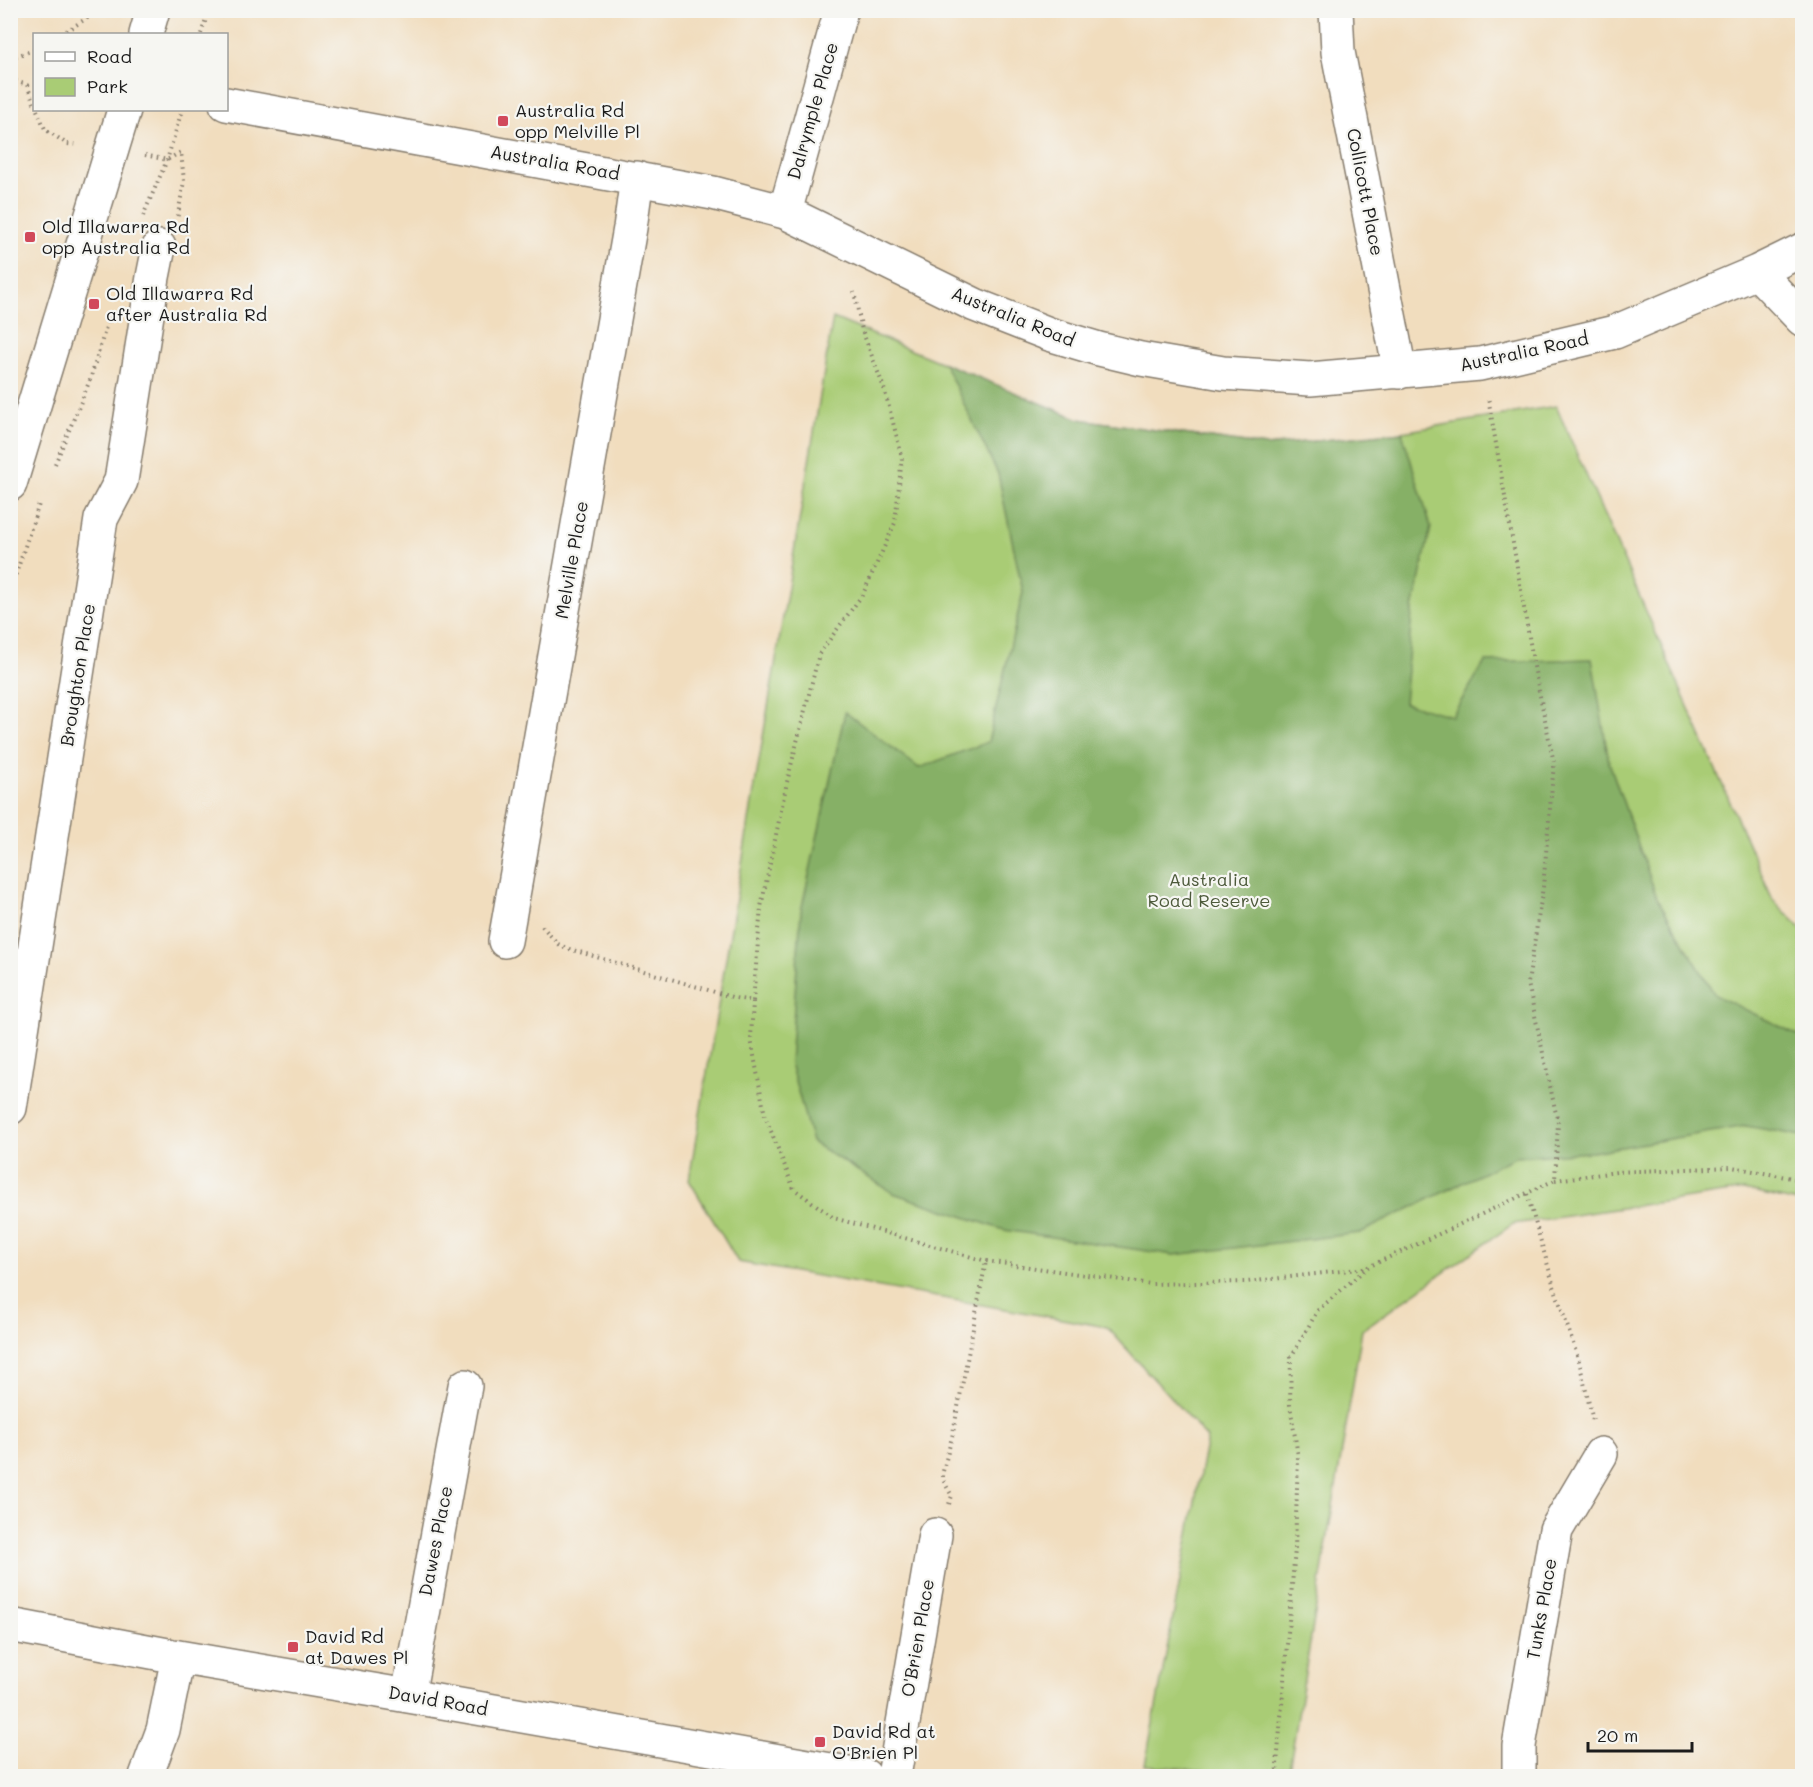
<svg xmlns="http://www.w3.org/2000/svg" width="1813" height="1787" font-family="Mali,sans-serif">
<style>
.green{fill:#a9cc75;stroke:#627448;stroke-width:1.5}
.forest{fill:#86b066;stroke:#516641;stroke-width:1.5}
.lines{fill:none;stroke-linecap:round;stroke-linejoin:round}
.minor-casing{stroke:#867c6d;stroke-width:36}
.path{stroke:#867c6d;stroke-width:4;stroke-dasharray:1.5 4.5;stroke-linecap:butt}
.minor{stroke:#fff;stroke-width:33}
.poi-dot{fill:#d1495b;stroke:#f6f6f2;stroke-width:2}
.labels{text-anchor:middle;stroke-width:4.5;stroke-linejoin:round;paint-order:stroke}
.poi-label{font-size:18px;fill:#1c1c1c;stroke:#f6f6f2;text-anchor:start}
.street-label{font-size:18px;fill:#1c1c1c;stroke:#f6f6f2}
.park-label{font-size:18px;fill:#4d5a3b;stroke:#f6f6f2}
</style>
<rect width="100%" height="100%" fill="#f6f6f2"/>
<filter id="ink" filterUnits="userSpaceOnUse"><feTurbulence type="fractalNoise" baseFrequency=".0167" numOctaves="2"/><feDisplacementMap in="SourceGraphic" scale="12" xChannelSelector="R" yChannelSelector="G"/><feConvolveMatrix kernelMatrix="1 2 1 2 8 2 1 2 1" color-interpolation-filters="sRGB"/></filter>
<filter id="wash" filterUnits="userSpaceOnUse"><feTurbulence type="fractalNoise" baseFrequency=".008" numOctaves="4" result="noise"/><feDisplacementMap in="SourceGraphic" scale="24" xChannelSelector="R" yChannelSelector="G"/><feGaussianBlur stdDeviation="1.35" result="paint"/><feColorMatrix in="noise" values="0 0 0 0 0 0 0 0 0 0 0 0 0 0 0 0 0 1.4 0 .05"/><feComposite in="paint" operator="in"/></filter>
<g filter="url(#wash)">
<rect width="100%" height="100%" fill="#f1ddbe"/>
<path class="green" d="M 833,318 L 1079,419 L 1266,446 L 1402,432 L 1556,406 L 1773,900 L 1802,929 L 1802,1203 L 1744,1190 L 1513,1224 L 1362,1330 L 1288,1776 L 1265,1776 L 1145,1765 L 1207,1438 L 1107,1327 L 738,1262 L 689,1180 Z"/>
<path class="forest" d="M 944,363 L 1079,419 L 1266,446 L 1402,432 L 1431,527 L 1412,613 L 1404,703 L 1452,716 L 1485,662 L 1592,659 L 1609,762 L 1657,898 L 1715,995 L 1802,1037 L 1802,1136 L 1746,1126 L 1592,1152 L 1515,1157 L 1360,1233 L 1174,1255 L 1004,1230 L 893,1193 L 812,1142 L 790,1063 L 801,911 L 845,712 L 919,768 L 988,742 L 1023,592 L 998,474 Z"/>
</g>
<g filter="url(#ink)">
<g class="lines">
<defs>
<path id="minor" d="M 1336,10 L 1338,52 L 1400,372
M 146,34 L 153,10
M 226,104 L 713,193 L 785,212 L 975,305 L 1049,334 L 1099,349 L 1141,359 L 1223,373 L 1310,379 L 1480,364 L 1615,332 L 1757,272 L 1802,250
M 785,212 L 841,10
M 1757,272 L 1802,319
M 10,484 L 124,110
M 505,941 L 630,228 L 637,178
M 10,1108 L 101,519 L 121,481 L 153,277 L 159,247
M 10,1625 L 178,1657 L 408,1696 L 865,1776
M 408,1696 L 465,1386
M 146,1776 L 163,1730 L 178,1657
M 894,1776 L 935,1535
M 1519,1776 L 1519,1746 L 1556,1530 L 1601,1454"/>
</defs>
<use href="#minor" class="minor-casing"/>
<path class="path" d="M 61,34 L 99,11 L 117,15
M 201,34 L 209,10
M 10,58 L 34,50
M 10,79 L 27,85 L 34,103
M 37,110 L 45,129 L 67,144 L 79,145
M 145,155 L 167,160 L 181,152 L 184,181 L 177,220
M 143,216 L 167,160 L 182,110
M 55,464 L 90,380 L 109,317
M 10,592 L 39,504
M 542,926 L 558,944 L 566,948 L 735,998 L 753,1001 L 751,1039 L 765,1116 L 794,1189 L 834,1218 L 986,1261 L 1151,1284 L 1247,1282 L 1367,1268
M 753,1001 L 761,907 L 787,782 L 819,654 L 863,594 L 895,523 L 902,457 L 884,388 L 862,330 L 854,292
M 1555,1180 L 1617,1172 L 1732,1167 L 1802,1180
M 1527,1194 L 1553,1283 L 1579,1361 L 1593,1421
M 949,1504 L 952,1496 L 943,1480 L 943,1471 L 953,1433 L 986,1261
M 1278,1776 L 1277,1765 L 1295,1549 L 1298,1456 L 1290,1405 L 1291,1357 L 1318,1310 L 1368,1267 L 1555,1180 L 1558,1123 L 1528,983 L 1543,887 L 1554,763 L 1535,672 L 1488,397"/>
<use href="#minor" class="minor"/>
</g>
</g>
<g class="poi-dot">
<rect x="497" y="115" width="12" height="12" rx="3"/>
<rect x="24" y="231" width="12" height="12" rx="3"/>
<rect x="88" y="298" width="12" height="12" rx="3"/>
<rect x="287" y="1641" width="12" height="12" rx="3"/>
<rect x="814" y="1736" width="12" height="12" rx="3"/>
</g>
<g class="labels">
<g class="poi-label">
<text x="515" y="117">Australia Rd<tspan x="515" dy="21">opp Melville Pl</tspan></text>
<text x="42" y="233">Old Illawarra Rd<tspan x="42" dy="21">opp Australia Rd</tspan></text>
<text x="106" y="300">Old Illawarra Rd<tspan x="106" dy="21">after Australia Rd</tspan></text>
<text x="305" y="1643">David Rd<tspan x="305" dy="21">at Dawes Pl</tspan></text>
<text x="832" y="1738">David Rd at<tspan x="832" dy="21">O'Brien Pl</tspan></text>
</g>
<g class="street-label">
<text transform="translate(813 111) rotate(-74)" y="6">Dalrymple Place</text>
<text transform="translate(555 163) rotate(10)" y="6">Australia Road</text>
<text transform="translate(1365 192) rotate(79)" y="6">Collicott Place</text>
<text transform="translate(1013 317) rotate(22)" y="6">Australia Road</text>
<text transform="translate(1524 352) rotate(-12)" y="6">Australia Road</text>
<text transform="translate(572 560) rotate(-80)" y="6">Melville Place</text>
<text transform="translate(78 675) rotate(-81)" y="6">Broughton Place</text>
<text transform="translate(436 1541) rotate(-79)" y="6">Dawes Place</text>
<text transform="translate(1542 1609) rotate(-80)" y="6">Tunks Place</text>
<text transform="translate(918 1638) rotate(-80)" y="6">O'Brien Place</text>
<text transform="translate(438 1701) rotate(10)" y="6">David Road</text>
</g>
<g class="park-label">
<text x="1209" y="886">Australia<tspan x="1209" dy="21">Road Reserve</tspan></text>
</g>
</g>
<rect width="1813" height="1787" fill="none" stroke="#f6f6f2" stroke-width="36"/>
<rect x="33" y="33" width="195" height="78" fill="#f6f6f2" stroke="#9f9f9c" stroke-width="1.5"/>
<rect x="45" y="52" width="30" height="9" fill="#ffffff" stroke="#9f9f9c" stroke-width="1.5"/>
<text x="87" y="63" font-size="18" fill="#1c1c1c">Road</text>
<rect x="45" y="78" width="30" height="18" fill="#a9cc75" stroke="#9f9f9c" stroke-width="1.5"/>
<text x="87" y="93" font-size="18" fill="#1c1c1c">Park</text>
<path d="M1588 1742v9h104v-9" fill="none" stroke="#1c1c1c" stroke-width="3"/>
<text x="1597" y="1742" font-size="18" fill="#1c1c1c" stroke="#f6f6f2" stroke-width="4.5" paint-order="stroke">20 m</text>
</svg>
